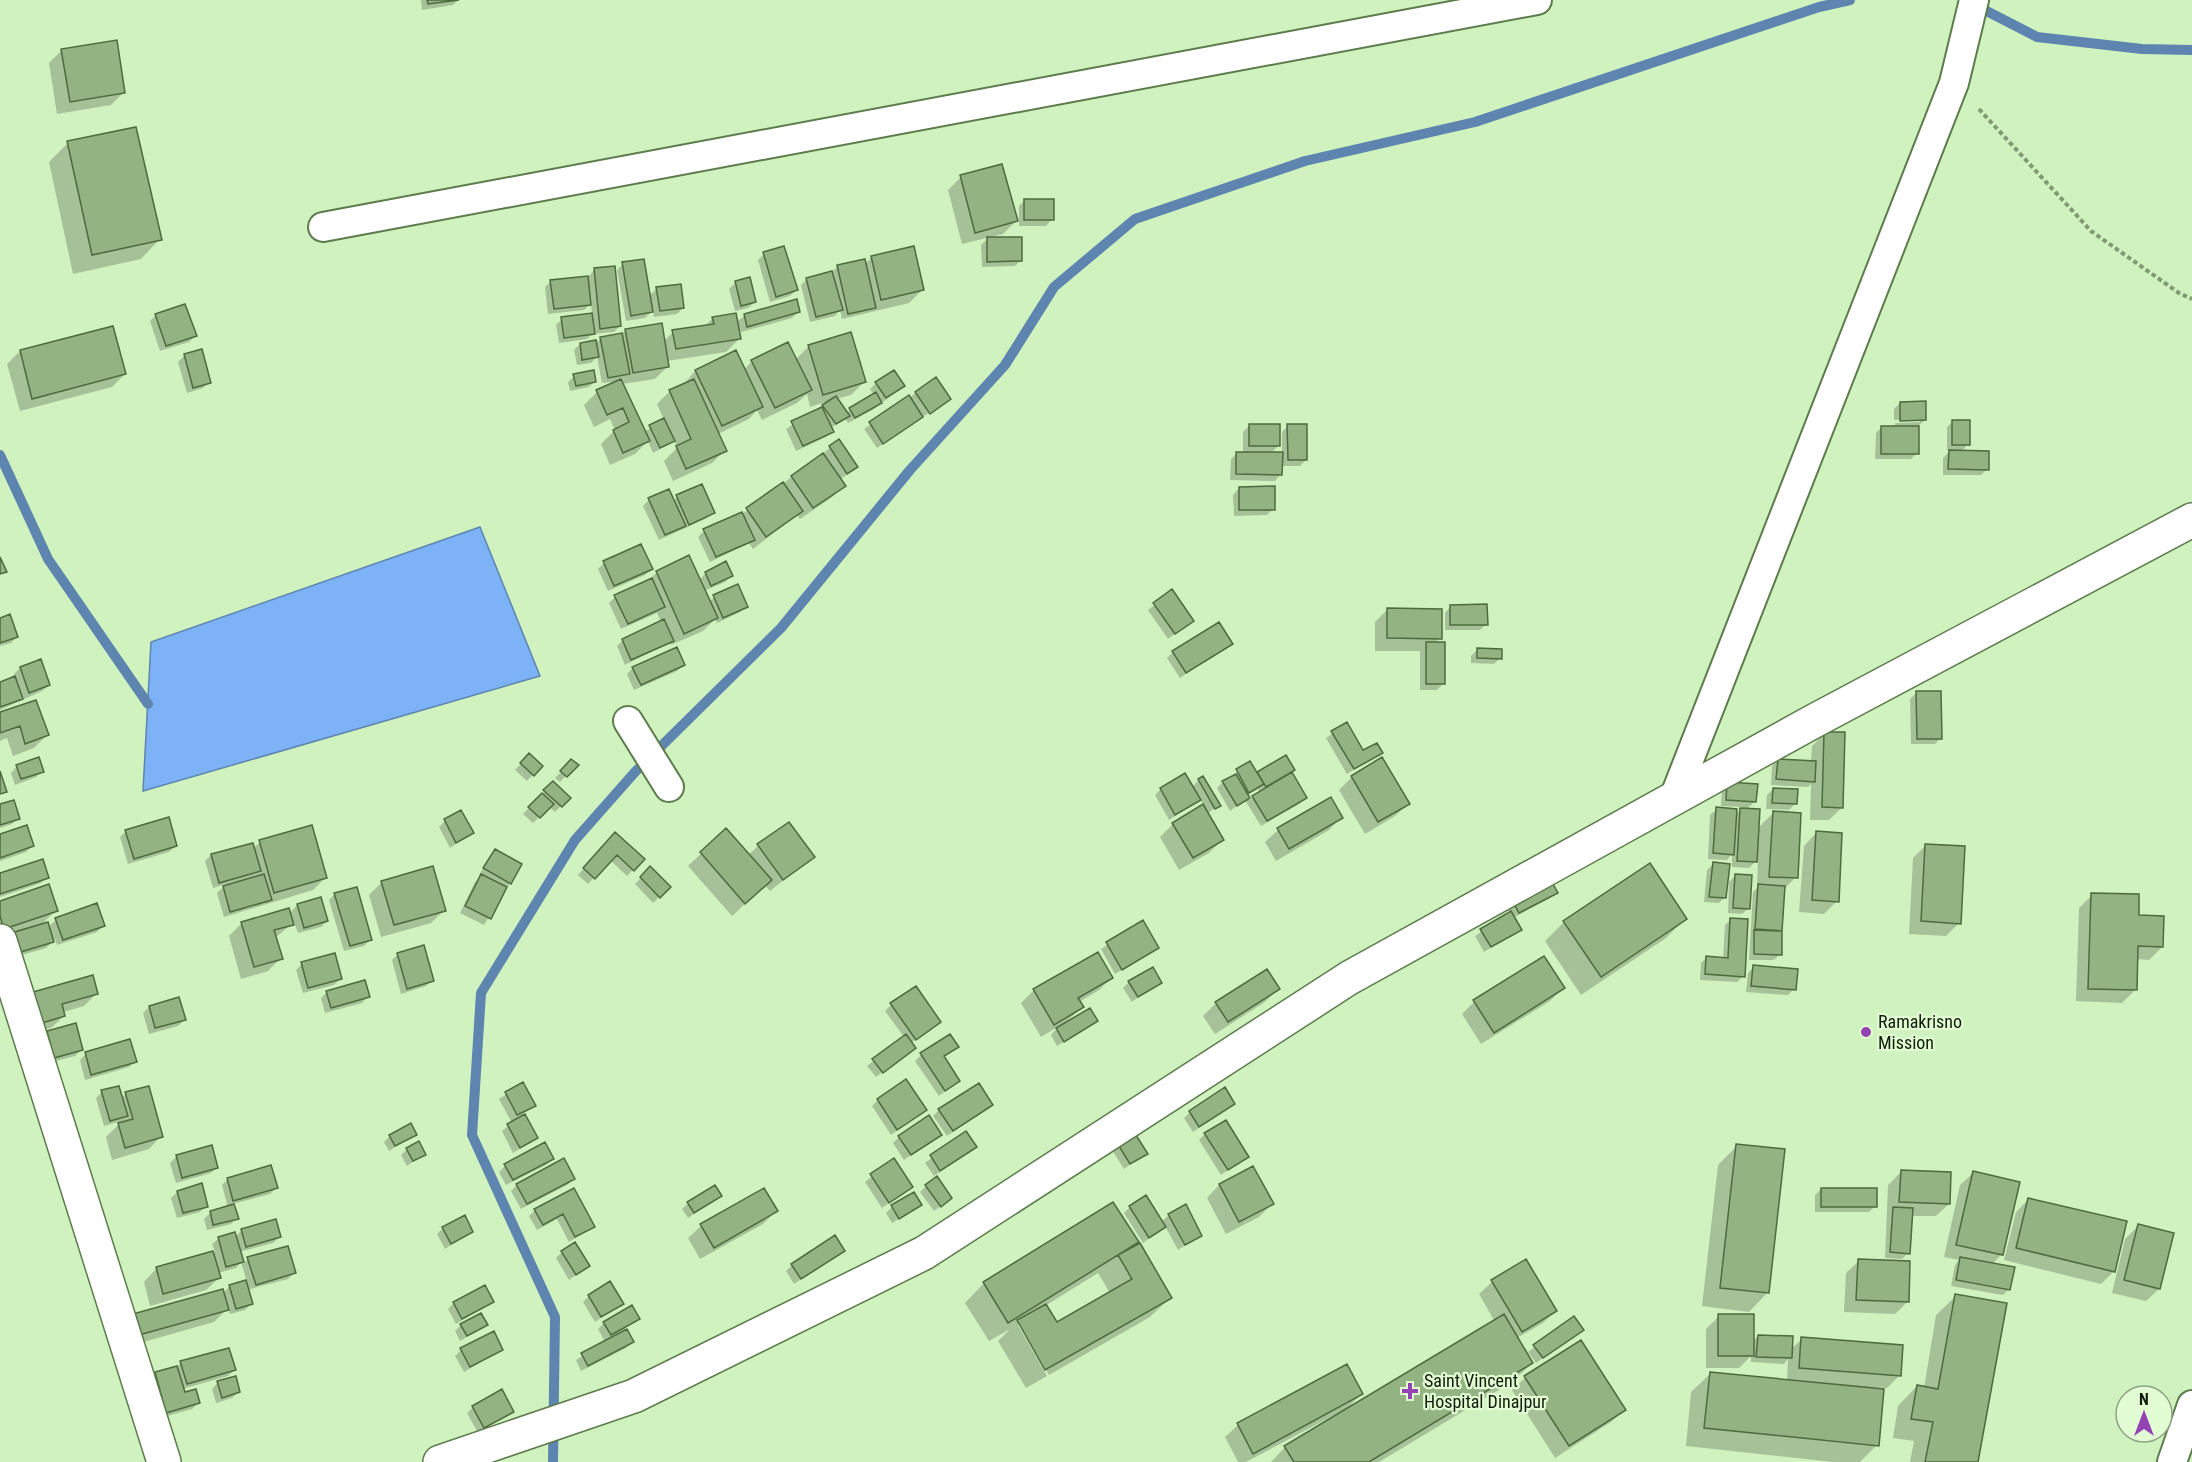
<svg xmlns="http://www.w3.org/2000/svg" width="2192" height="1462" font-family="'Roboto Condensed',sans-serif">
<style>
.water{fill:#7eb2f6;stroke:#5d85af;stroke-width:1.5}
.shadow{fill:#0003;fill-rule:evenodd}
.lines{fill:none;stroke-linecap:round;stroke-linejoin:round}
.stream{stroke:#5d85af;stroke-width:10}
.building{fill:#93b383;stroke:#4d6b3e;stroke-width:1.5}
.street-casing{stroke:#5d7b4d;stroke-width:32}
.secondary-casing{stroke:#5d7b4d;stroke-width:36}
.path{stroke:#819a74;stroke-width:4;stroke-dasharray:4.5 3;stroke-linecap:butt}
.street{stroke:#fff;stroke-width:28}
.secondary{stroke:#fff;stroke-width:33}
.poi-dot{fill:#9443b3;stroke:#e2fdd4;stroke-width:2}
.labels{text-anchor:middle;stroke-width:4.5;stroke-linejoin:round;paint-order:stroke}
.poi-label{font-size:18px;fill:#101c09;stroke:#e2fdd4;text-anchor:start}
</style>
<rect width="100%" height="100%" fill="#d0f2bf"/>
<path class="water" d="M 480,527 L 540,676 L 143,791 L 151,642 Z"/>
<path class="shadow" d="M 421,0 L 458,0 L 453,5 L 422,10 Z
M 62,50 L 124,92 L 111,105 L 57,114 L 49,63 Z
M 68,143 L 160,239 L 141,259 L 73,274 L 49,162 Z
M 961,177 L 1016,221 L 1003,234 L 962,244 L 948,190 Z
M 1025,200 L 1052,219 L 1046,226 L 1019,226 L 1019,206 Z
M 988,238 L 1021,260 L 1015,266 L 982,267 L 981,245 Z
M 764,254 L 796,290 L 790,296 L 770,302 L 758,260 Z
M 871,258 L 922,290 L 909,303 L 842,319 L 840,310 L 835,316 L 810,322 L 801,285 L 807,279 L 832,272 L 838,266 L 865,264 Z
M 623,264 L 648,297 L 657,288 L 683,308 L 677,314 L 654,317 L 653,310 L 645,318 L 626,321 L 617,270 Z
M 594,270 L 620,326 L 614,332 L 592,334 L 587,339 L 559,343 L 556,325 L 562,319 L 592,315 L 591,303 L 584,310 L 548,314 L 545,287 L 551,281 L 588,277 Z
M 749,279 L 755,302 L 748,308 L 735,311 L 729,289 L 735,283 Z
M 798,312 L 792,318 L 741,332 L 738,321 L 745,315 Z
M 156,315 L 195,336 L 189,342 L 160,351 L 150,321 Z
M 713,318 L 739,339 L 726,352 L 667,361 L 668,366 L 655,379 L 622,384 L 644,432 L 664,420 L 657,404 L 670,391 L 683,385 L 695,371 L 744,370 L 752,361 L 795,360 L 809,346 L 864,382 L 851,395 L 836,399 L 846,413 L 874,395 L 870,389 L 876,383 L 903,386 L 874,409 L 848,423 L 845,418 L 831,428 L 832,431 L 826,437 L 796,451 L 786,429 L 829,401 L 810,407 L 807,394 L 797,403 L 762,420 L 757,410 L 749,419 L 718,434 L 725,450 L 712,463 L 673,481 L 664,461 L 677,448 L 674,441 L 653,453 L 648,441 L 635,454 L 610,465 L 601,444 L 615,430 L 610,419 L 594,427 L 584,405 L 597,392 L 621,381 L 602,383 L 597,357 L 591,363 L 577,365 L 574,350 L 580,344 L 595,344 L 601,338 L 621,334 L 626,330 L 663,342 L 673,332 L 704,327 Z
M 112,327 L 125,374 L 112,387 L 20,411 L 7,364 L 20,351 Z
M 184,356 L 209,382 L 203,388 L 187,393 L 178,362 Z
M 574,376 L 595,381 L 589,387 L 570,391 L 568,382 Z
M 916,393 L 949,399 L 877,448 L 864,429 Z
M 1900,403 L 1925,420 L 1918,426 L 1917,453 L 1911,459 L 1875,459 L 1876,433 L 1882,427 L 1895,427 L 1895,423 L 1920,422 L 1920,419 L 1894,420 L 1894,409 Z
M 1953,421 L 1968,444 L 1961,452 L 1987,469 L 1981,475 L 1943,475 L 1943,458 L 1951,450 L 1947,450 L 1947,427 Z
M 1249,426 L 1279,445 L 1270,454 L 1282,454 L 1282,432 L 1288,426 L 1306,460 L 1300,466 L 1281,466 L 1281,474 L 1275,481 L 1230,480 L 1231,459 L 1237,453 L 1243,453 L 1243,432 Z
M 839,441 L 856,467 L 840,480 L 844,486 L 831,498 L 800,519 L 797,515 L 753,549 L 749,543 L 710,562 L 698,537 L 704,531 L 741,515 Z
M 1239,488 L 1273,509 L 1267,515 L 1234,516 L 1233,495 Z
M 677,497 L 713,512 L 707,518 L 659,540 L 643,506 L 649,500 L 673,501 Z
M 640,546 L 651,569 L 645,575 L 608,591 L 598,569 L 604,563 Z
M 657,572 L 699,580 L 706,573 L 731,576 L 725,582 L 704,591 L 709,602 L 714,597 L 746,606 L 740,612 L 717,623 L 715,619 L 703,631 L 671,645 L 670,642 L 625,665 L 617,646 L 623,640 L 661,622 L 657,613 L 621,629 L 609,603 L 615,597 L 647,582 Z
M 1172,592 L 1192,621 L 1168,639 L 1148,610 Z
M 1451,606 L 1486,624 L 1480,630 L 1445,630 L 1445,613 Z
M 1388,609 L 1440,638 L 1434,644 L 1443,684 L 1437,690 L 1420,690 L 1420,651 L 1375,651 L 1375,622 Z
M 0,620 L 17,637 L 11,643 L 0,646 Z
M 1231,643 L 1180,678 L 1167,658 L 1173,652 Z
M 1477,650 L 1500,658 L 1494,664 L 1471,663 L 1471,656 Z
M 40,661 L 49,685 L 42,691 L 0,710 L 0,683 L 16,678 L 14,674 L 20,668 Z
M 683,665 L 677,671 L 634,690 L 627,674 L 633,668 Z
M 1916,693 L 1941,738 L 1935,744 L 1911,744 L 1910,699 Z
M 0,714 L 47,735 L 34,748 L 13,756 L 7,738 L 0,741 Z
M 1346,724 L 1362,752 L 1381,752 L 1347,774 L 1326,738 Z
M 1825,733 L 1842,807 L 1829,820 L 1810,820 L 1811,784 L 1808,787 L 1771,785 L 1772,766 L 1778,760 L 1811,762 L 1812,746 Z
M 529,755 L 541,766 L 527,781 L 515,770 Z
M 1285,757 L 1305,798 L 1299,804 L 1261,826 L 1245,800 L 1230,811 L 1217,788 L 1223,782 L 1250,763 L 1256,774 ZM 1258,789 L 1260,793 L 1249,800 L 1247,795 Z
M 572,761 L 576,765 L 560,782 L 555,778 Z
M 17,766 L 42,771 L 36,777 L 15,785 L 11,773 Z
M 1352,777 L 1408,804 L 1395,816 L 1365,834 L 1339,790 Z
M 1199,780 L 1219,805 L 1207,814 L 1222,840 L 1209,853 L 1179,870 L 1160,837 L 1173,824 L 1204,806 L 1200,799 L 1169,820 L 1155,795 L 1161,789 L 1192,787 Z
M 553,783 L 569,798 L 555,812 L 549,807 L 533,823 L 523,814 Z
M 1728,783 L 1755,801 L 1746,810 L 1758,828 L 1773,813 L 1796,877 L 1783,890 L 1780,954 L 1774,960 L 1749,960 L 1753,892 L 1757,888 L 1758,859 L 1749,868 L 1732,867 L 1732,854 L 1727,860 L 1708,859 L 1710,815 L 1717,809 L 1735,815 L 1743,807 L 1721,806 L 1722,789 Z
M 1773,789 L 1795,804 L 1789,810 L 1766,809 L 1767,795 Z
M 1331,799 L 1341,817 L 1329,830 L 1276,861 L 1265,842 L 1278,830 Z
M 0,806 L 18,818 L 12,824 L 0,828 Z
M 445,821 L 472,833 L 450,848 L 439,827 Z
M 726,830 L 748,855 L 758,846 L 813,857 L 770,891 L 765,885 L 732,916 L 688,866 Z
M 126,831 L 176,846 L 169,852 L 128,864 L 120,837 Z
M 1816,833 L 1837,901 L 1824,914 L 1799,912 L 1804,846 Z
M 0,835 L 32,846 L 26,852 L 0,861 Z
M 609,840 L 643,859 L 627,876 L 610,860 L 588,884 L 578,875 Z
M 260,842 L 326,877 L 313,890 L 224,917 L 217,893 L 226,884 L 213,888 L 205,861 L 211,855 L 253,849 Z
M 1926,845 L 1959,923 L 1946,936 L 1909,934 L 1913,858 Z
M 495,850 L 510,883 L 484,925 L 460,913 L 475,882 L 481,876 L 479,875 Z
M 1713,864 L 1725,897 L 1719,903 L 1704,902 L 1707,870 Z
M 650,868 L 669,887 L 653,903 L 635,884 Z
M 0,875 L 47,877 L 41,883 L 0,897 Z
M 1735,876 L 1749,908 L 1742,914 L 1728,913 L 1729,882 Z
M 382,882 L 444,910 L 431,923 L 381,937 L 369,895 Z
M 1556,892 L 1550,898 L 1513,918 L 1520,929 L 1484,952 L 1475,936 L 1510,913 L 1506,905 Z
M 335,894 L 370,940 L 364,946 L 344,951 L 329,900 Z
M 2092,895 L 2137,917 L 2162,947 L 2149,960 L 2136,959 L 2135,990 L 2122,1003 L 2076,1001 L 2079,908 Z
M 320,899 L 327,921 L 321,927 L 298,933 L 294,922 L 275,938 L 281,958 L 268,971 L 241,979 L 229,936 L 242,923 L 289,914 L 297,905 Z
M 0,903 L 56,910 L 40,926 L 48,927 L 56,920 L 103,926 L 97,932 L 57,945 L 55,939 L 46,948 L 8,959 L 0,938 Z
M 1685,919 L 1666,938 L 1581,995 L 1545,941 L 1564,922 Z
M 1731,919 L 1743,976 L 1737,982 L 1700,980 L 1701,963 L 1707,957 L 1723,959 L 1725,925 Z
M 1142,922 L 1157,948 L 1115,974 L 1101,949 Z
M 398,954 L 432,980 L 426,986 L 401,994 L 392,960 Z
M 1097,954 L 1111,978 L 1099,990 L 1079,1002 L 1082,1007 L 1066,1022 L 1096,1021 L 1057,1046 L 1051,1035 L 1059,1026 L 1041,1037 L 1021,1003 L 1034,990 Z
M 302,964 L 340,979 L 334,985 L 303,993 L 296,970 Z
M 1754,967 L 1794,989 L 1788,995 L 1746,992 L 1748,973 Z
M 1129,982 L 1160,982 L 1132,1002 L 1123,988 Z
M 1563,988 L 1550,1001 L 1481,1044 L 1462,1014 L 1474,1002 Z
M 1278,989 L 1265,1002 L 1215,1034 L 1203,1016 L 1216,1003 Z
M 327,992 L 368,996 L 362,1003 L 325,1013 L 321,998 Z
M 97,993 L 84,1006 L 63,1012 L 64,1016 L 51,1028 L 29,1034 L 21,1006 Z
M 891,1005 L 933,1028 L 911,1043 L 908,1053 L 876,1077 L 867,1066 L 904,1037 L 885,1011 Z
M 149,1007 L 184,1020 L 178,1026 L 149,1034 L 143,1013 Z
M 75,1025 L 82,1049 L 75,1056 L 48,1063 L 41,1039 L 47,1033 Z
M 957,1047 L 943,1058 L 958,1081 L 939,1096 L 915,1061 L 921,1055 Z
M 86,1054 L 135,1061 L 129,1067 L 85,1080 L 80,1060 Z
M 522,1084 L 534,1106 L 523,1114 L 536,1138 L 513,1153 L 502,1131 L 512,1123 L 499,1099 Z
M 102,1092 L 121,1098 L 126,1094 L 161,1136 L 149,1149 L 112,1160 L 106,1137 L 118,1125 L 118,1122 L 104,1126 L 96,1098 Z
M 878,1100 L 925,1110 L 891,1135 L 872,1106 Z
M 1233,1103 L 1193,1132 L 1184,1118 L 1190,1112 Z
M 991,1105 L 947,1136 L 933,1116 L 939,1110 Z
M 966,1133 L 975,1147 L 934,1176 L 925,1163 Z
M 415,1134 L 389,1151 L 384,1142 L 390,1136 Z
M 940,1134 L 904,1160 L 893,1143 L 899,1137 Z
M 1205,1134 L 1247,1156 L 1221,1175 L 1199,1140 Z
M 1118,1144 L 1146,1153 L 1124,1169 L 1112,1150 Z
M 1737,1146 L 1768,1292 L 1749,1312 L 1702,1306 L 1718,1165 Z
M 211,1147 L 217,1167 L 211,1173 L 176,1183 L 170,1163 L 176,1157 Z
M 407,1149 L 424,1154 L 407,1166 L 401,1155 Z
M 552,1159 L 546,1165 L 506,1185 L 499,1172 L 505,1166 Z
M 894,1160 L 911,1187 L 882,1208 L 865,1182 Z
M 1252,1168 L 1272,1204 L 1259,1217 L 1226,1234 L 1207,1198 L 1219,1185 Z
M 1901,1172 L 1949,1204 L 1936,1216 L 1911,1216 L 1908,1253 L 1902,1259 L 1885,1258 L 1888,1185 Z
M 1973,1173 L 2002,1254 L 1991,1265 L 2009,1289 L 2003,1295 L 1951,1286 L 1955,1265 L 1959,1260 L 1944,1257 L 1960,1185 Z
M 228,1179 L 276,1188 L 270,1194 L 233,1204 L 237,1218 L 231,1224 L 207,1230 L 204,1219 L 210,1213 L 228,1208 L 222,1185 Z
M 573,1179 L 567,1185 L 521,1209 L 511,1191 L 517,1185 Z
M 926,1186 L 944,1204 L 934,1211 L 920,1192 Z
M 1821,1189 L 1875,1206 L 1869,1212 L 1815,1212 L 1815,1195 Z
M 573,1190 L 593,1227 L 569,1242 L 557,1219 L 537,1230 L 529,1216 L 535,1210 Z
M 764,1190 L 776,1211 L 763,1224 L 700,1259 L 688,1238 L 701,1226 Z
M 177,1192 L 206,1206 L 200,1212 L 177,1218 L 171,1198 Z
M 720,1196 L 688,1218 L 682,1209 L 688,1203 Z
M 2029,1199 L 2114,1271 L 2101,1284 L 2004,1260 L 2016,1212 Z
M 1113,1204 L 1170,1298 L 1150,1317 L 1049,1375 L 1021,1325 L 1018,1325 L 1047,1376 L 1026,1388 L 998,1341 L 1010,1329 L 989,1341 L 965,1303 L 984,1283 ZM 1098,1273 L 1110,1293 L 1056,1324 L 1045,1306 Z
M 920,1205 L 892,1223 L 886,1213 L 892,1207 Z
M 1130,1207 L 1161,1222 L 1169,1215 L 1200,1236 L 1178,1250 L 1165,1226 L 1143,1243 L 1124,1213 Z
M 2138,1226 L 2159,1289 L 2146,1301 L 2112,1293 L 2125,1239 Z
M 443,1228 L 471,1232 L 445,1249 L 437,1234 Z
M 242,1230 L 279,1237 L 273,1243 L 239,1252 L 243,1264 L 248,1259 L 294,1273 L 288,1279 L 247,1290 L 251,1304 L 245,1310 L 230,1314 L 228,1308 L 214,1322 L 115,1350 L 110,1331 L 222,1294 L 229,1287 L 247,1282 L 241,1262 L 236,1268 L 218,1273 L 219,1278 L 206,1290 L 150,1306 L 144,1282 L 156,1269 L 215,1252 L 212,1244 L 219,1238 L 235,1237 Z
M 843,1250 L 794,1284 L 786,1271 L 792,1265 Z
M 562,1252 L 588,1266 L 569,1280 L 556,1258 Z
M 1525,1261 L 1555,1311 L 1543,1323 L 1517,1338 L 1532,1363 L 1512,1382 L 1379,1462 L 1271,1462 L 1285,1447 L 1341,1414 L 1340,1412 L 1246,1462 L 1238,1462 L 1225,1437 L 1238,1425 L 1346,1366 L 1361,1394 L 1346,1410 L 1495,1322 L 1479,1294 L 1492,1282 Z
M 1859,1261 L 1908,1301 L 1895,1314 L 1844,1312 L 1846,1273 Z
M 589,1296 L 622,1303 L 595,1322 L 583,1302 Z
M 1956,1296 L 1977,1462 L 1910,1462 L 1914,1441 L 1893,1438 L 1898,1406 L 1917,1386 L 1924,1388 L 1936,1315 Z
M 492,1302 L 456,1324 L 448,1309 L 454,1303 Z
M 1719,1316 L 1752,1342 L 1758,1336 L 1790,1350 L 1802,1339 L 1900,1375 L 1887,1388 L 1869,1387 L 1877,1445 L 1860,1462 L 1833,1462 L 1686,1446 L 1691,1392 L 1711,1373 L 1787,1381 L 1788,1359 L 1784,1364 L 1751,1362 L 1751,1356 L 1739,1368 L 1706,1368 L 1706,1329 Z
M 638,1318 L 625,1328 L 632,1342 L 626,1348 L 581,1371 L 576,1360 L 605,1342 L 598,1329 L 604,1323 Z
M 1574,1318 L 1582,1330 L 1536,1363 L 1528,1352 Z
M 461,1325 L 486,1325 L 460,1341 L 455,1331 Z
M 502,1349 L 464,1372 L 455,1356 L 461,1350 Z
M 181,1363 L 234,1370 L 228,1376 L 182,1389 L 184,1394 L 198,1403 L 192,1409 L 160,1418 L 149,1380 L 155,1374 L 176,1368 Z
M 1525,1378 L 1624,1410 L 1611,1422 L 1555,1458 L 1512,1390 Z
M 218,1382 L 238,1392 L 232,1398 L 216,1403 L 212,1389 Z
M 473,1407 L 512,1412 L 478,1433 L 467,1413 Z"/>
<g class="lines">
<path class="stream" d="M 1973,4 L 2037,37 L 2142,49 L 2192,50
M 0,455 L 48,559 L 148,704
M 553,1462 L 555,1317 L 472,1135 L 481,993 L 575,840 L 635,772 L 781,628 L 910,470 L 1005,365 L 1054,287 L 1135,219 L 1305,161 L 1475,122 L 1819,7 L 1850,0"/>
</g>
<path class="building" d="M 427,0 L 459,0 L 428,4 Z
M 117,40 L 125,93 L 70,102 L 61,49 Z
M 136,127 L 162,240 L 92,255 L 67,141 Z
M 1002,164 L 1018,221 L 975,233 L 960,175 Z
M 1024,199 L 1054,199 L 1054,220 L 1024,220 Z
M 987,237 L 1022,237 L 1022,261 L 987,262 Z
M 784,246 L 798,290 L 776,297 L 763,252 Z
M 914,246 L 924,290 L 881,300 L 871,256 Z
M 644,259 L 653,312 L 631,316 L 622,262 Z
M 865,259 L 876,308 L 848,314 L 837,265 Z
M 615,266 L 621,326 L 600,329 L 594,268 Z
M 832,271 L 843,310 L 816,317 L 806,278 Z
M 588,276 L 591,305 L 554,309 L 550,280 Z
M 750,277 L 756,302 L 741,306 L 735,281 Z
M 681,284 L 684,308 L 660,311 L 656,287 Z
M 797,299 L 800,312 L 747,327 L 744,314 Z
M 185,304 L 197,336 L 166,346 L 155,314 Z
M 592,313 L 595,334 L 564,338 L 561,317 Z
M 736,313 L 741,339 L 676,349 L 672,330 L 714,324 L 712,317 Z
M 662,323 L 669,367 L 633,373 L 625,329 Z
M 113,326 L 126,374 L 32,399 L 20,350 Z
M 851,332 L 866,382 L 823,395 L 808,345 Z
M 622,333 L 630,374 L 608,378 L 600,337 Z
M 596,340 L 599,357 L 582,360 L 580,343 Z
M 788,342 L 812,390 L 775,408 L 751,360 Z
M 202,349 L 211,383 L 193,388 L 184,354 Z
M 736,350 L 763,407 L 722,426 L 695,370 Z
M 594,370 L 596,382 L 576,386 L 573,374 Z
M 894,370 L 905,386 L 886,398 L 875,382 Z
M 936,377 L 951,399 L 930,414 L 915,392 Z
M 621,379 L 650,441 L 623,453 L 613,430 L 629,422 L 623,408 L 607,415 L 596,390 Z
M 694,379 L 727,451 L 686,469 L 676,446 L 691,439 L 669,390 Z
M 876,392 L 882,403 L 855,418 L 849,408 Z
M 909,395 L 923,417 L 883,444 L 869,422 Z
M 836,396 L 850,416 L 836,424 L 822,405 Z
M 1926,401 L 1926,420 L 1900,421 L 1900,402 Z
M 822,407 L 834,432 L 803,446 L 791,421 Z
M 664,418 L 675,441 L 660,448 L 649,425 Z
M 1952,420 L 1970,420 L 1970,445 L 1952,445 Z
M 1249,424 L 1280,424 L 1280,446 L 1249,446 Z
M 1287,424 L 1307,424 L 1307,460 L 1288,460 Z
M 1881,426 L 1919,426 L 1919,454 L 1881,454 Z
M 839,439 L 858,467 L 847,474 L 829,446 Z
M 1949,450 L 1989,451 L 1989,470 L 1948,469 Z
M 1236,452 L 1283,452 L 1282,475 L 1236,474 Z
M 823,453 L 846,486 L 813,508 L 791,476 Z
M 783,482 L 803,511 L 766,537 L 746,508 Z
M 702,484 L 715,513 L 689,525 L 676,495 Z
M 1275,486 L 1275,510 L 1239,510 L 1239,487 Z
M 669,489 L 686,526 L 665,535 L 648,498 Z
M 742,512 L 755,540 L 716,557 L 703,529 Z
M 641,544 L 653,569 L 614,586 L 603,561 Z
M 689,555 L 718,618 L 684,634 L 656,571 Z
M 0,557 L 7,572 L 0,574 Z
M 726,561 L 733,576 L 711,586 L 705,572 Z
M 652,578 L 665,607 L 628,624 L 614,595 Z
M 738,584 L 748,607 L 723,618 L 713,595 Z
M 1172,589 L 1194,621 L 1175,634 L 1153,603 Z
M 1487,604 L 1488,625 L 1450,625 L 1450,605 Z
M 1387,608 L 1442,609 L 1442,639 L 1387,638 Z
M 10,614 L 18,637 L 0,643 L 0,618 Z
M 664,619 L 674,641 L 631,660 L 622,639 Z
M 1219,622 L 1233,644 L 1186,673 L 1172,651 Z
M 1426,642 L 1445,642 L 1445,684 L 1426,684 Z
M 677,647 L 685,665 L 641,685 L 632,667 Z
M 1477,648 L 1502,649 L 1502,659 L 1477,658 Z
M 41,659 L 50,685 L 29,693 L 20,667 Z
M 15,676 L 23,699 L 0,707 L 0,682 Z
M 1916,691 L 1941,691 L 1942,739 L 1917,739 Z
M 36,700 L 49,735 L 25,744 L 20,726 L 0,733 L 0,712 Z
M 1347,722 L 1363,750 L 1377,743 L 1383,753 L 1354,769 L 1331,731 Z
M 1824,732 L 1845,732 L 1843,808 L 1822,807 Z
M 529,753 L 543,766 L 534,776 L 520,763 Z
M 1286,755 L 1295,770 L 1266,787 L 1257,772 Z
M 39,757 L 44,772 L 21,779 L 16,765 Z
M 1382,757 L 1410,804 L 1378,822 L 1351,776 Z
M 571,759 L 579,765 L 567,777 L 560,771 Z
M 1778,759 L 1816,761 L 1815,782 L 1776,779 Z
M 1250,761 L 1264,784 L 1249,793 L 1236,769 Z
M 0,771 L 7,792 L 0,794 Z
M 1292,772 L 1307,798 L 1267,821 L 1252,796 Z
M 1185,773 L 1201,800 L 1175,815 L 1160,788 Z
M 1236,774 L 1250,798 L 1237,806 L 1222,781 Z
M 1203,776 L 1221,806 L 1215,809 L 1198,779 Z
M 553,781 L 571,798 L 562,807 L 543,790 Z
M 1727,782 L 1758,784 L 1756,802 L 1726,800 Z
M 1773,788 L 1798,789 L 1797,804 L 1772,803 Z
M 542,793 L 554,804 L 540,818 L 528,807 Z
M 1331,797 L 1343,818 L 1289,849 L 1277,828 Z
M 14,800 L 20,819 L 0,825 L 0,804 Z
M 1203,804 L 1224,840 L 1193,858 L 1172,823 Z
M 1716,807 L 1737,809 L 1734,855 L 1713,853 Z
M 1740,808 L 1760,809 L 1757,862 L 1737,861 Z
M 461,810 L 474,833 L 456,843 L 444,819 Z
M 1773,811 L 1801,813 L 1798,878 L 1769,877 Z
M 169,817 L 177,846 L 134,859 L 125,830 Z
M 789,822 L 815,857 L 783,880 L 757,844 Z
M 27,825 L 34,846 L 0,858 L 0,834 Z
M 312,825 L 327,878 L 274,893 L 259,840 Z
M 726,828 L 772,880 L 745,904 L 700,852 Z
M 1816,831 L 1842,833 L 1839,902 L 1812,900 Z
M 615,832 L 645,859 L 634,871 L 617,855 L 595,879 L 583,868 Z
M 253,843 L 261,871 L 219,883 L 211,854 Z
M 1925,844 L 1965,846 L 1961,924 L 1921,921 Z
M 495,849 L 522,864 L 511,884 L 483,868 Z
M 43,859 L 49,878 L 0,894 L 0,873 Z
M 1713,862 L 1730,864 L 1726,898 L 1709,897 Z
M 1650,863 L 1687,919 L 1601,977 L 1563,921 Z
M 433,866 L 446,911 L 394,925 L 381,881 Z
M 650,866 L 671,887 L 660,898 L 640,877 Z
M 264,874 L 272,900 L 230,912 L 223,886 Z
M 481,874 L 507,887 L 491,919 L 465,906 Z
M 1735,874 L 1752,875 L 1750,909 L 1733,908 Z
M 1549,877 L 1558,893 L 1519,913 L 1511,898 Z
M 49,884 L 58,911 L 4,929 L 0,916 L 0,901 Z
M 1758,884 L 1785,886 L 1782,931 L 1755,929 Z
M 357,887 L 372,940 L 350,946 L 334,893 Z
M 2091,893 L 2139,894 L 2139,915 L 2164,916 L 2163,947 L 2138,946 L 2137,990 L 2088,989 Z
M 321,897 L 328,921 L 304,928 L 297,904 Z
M 97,903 L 105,926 L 63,940 L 55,918 Z
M 289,908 L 294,925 L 274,930 L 283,959 L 254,967 L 241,922 Z
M 1511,911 L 1522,930 L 1491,947 L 1480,929 Z
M 1730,918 L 1748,919 L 1745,977 L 1705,974 L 1706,956 L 1728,958 Z
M 1143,920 L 1159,948 L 1122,970 L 1106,942 Z
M 48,922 L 54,942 L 14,954 L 8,934 Z
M 1754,930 L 1782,931 L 1782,955 L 1754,954 Z
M 424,945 L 434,981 L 407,989 L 397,953 Z
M 1098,952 L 1113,978 L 1078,998 L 1084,1007 L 1054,1025 L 1033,989 Z
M 335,953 L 342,979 L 308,988 L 301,962 Z
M 1544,956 L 1565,988 L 1494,1033 L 1473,1000 Z
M 1753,965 L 1798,969 L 1796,990 L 1751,986 Z
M 1153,967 L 1162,983 L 1138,997 L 1128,981 Z
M 1267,969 L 1280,989 L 1228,1022 L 1215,1002 Z
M 93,975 L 98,994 L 62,1004 L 65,1016 L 42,1023 L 33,992 Z
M 365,980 L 370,997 L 331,1008 L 326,991 Z
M 916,986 L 941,1022 L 916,1040 L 890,1003 Z
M 179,997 L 186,1020 L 155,1028 L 149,1006 Z
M 1090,1008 L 1098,1021 L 1064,1042 L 1056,1028 Z
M 76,1023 L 83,1050 L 54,1058 L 47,1031 Z
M 906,1034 L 916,1048 L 883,1073 L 872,1059 Z
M 950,1034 L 959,1047 L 944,1056 L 960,1081 L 945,1091 L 920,1053 Z
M 130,1039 L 137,1062 L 91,1075 L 85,1052 Z
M 906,1079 L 927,1110 L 897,1130 L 877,1099 Z
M 523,1082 L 536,1106 L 517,1115 L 505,1092 Z
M 979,1083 L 993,1105 L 953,1131 L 938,1109 Z
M 119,1086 L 128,1116 L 110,1121 L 101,1090 Z
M 149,1086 L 163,1137 L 125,1148 L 118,1123 L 133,1119 L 125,1092 Z
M 1225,1087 L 1235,1104 L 1199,1127 L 1189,1111 Z
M 525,1114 L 538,1138 L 520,1148 L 507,1124 Z
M 929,1115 L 942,1135 L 911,1155 L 898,1136 Z
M 1226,1120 L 1249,1157 L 1228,1170 L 1204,1133 Z
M 411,1123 L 417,1135 L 395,1146 L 389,1135 Z
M 966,1131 L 977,1147 L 940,1171 L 930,1155 Z
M 1134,1132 L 1148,1154 L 1130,1164 L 1117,1143 Z
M 419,1141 L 426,1155 L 413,1161 L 406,1148 Z
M 545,1142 L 554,1159 L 513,1180 L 504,1164 Z
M 1736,1144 L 1785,1149 L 1769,1293 L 1720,1288 Z
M 212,1145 L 218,1168 L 182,1178 L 176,1155 Z
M 564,1158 L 575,1179 L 527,1204 L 516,1184 Z
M 894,1158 L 913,1187 L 889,1203 L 870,1174 Z
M 271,1165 L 278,1188 L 233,1201 L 227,1178 Z
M 1253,1166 L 1274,1204 L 1239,1222 L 1219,1184 Z
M 1901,1170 L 1951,1172 L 1950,1204 L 1899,1202 Z
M 1973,1171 L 2020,1182 L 2003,1255 L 1956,1245 Z
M 937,1176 L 952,1198 L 941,1207 L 925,1185 Z
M 202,1183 L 208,1207 L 183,1213 L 177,1191 Z
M 715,1185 L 722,1196 L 694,1213 L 687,1202 Z
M 574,1188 L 595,1227 L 575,1237 L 563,1214 L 543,1225 L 534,1209 Z
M 764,1188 L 778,1211 L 714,1248 L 700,1224 Z
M 1821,1188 L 1877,1188 L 1877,1207 L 1821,1207 Z
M 914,1192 L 922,1205 L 899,1219 L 891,1205 Z
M 1146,1195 L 1166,1227 L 1149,1238 L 1129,1206 Z
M 2028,1198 L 2127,1221 L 2115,1272 L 2016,1248 Z
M 1113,1202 L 1139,1242 L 1008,1323 L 983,1282 Z
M 234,1204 L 239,1219 L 213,1225 L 210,1211 Z
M 1186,1204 L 1202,1236 L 1185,1245 L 1168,1214 Z
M 1893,1207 L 1913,1208 L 1910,1254 L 1890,1252 Z
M 465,1215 L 473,1232 L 451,1244 L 442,1227 Z
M 276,1219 L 281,1237 L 246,1247 L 241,1229 Z
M 2138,1224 L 2174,1233 L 2160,1289 L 2124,1280 Z
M 235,1232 L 244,1262 L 226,1267 L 218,1237 Z
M 835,1235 L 845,1251 L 801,1279 L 791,1264 Z
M 575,1242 L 590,1266 L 576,1275 L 561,1251 Z
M 1140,1243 L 1172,1298 L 1045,1370 L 1017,1320 L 1046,1304 L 1057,1322 L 1132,1279 L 1118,1255 Z
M 288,1246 L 296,1273 L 256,1285 L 247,1257 Z
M 213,1251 L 221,1278 L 163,1294 L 156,1267 Z
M 1960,1257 L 2015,1267 L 2010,1290 L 1956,1280 Z
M 1526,1259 L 1557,1311 L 1522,1332 L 1491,1280 Z
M 1858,1259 L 1910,1261 L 1909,1302 L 1856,1300 Z
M 246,1280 L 253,1304 L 236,1309 L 229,1285 Z
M 610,1281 L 624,1304 L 601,1317 L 588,1295 Z
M 485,1285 L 494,1302 L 462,1319 L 453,1302 Z
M 223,1289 L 229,1310 L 128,1338 L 122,1317 Z
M 1955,1294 L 2007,1303 L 1978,1462 L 1925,1462 L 1933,1422 L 1911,1419 L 1917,1385 L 1938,1389 Z
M 632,1305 L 640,1319 L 611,1335 L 603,1322 Z
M 481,1313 L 488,1325 L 467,1336 L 460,1324 Z
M 1504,1314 L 1533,1363 L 1369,1462 L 1294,1462 L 1284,1446 Z
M 1718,1314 L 1754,1314 L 1754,1356 L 1718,1356 Z
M 1574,1316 L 1584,1330 L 1543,1358 L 1533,1345 Z
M 627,1329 L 634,1342 L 588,1366 L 581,1353 Z
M 494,1331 L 503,1350 L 470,1367 L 460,1348 Z
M 1758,1335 L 1793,1336 L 1792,1358 L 1756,1357 Z
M 1801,1337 L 1903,1345 L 1901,1376 L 1799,1368 Z
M 1581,1340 L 1626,1410 L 1569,1446 L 1524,1376 Z
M 229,1348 L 236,1370 L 187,1384 L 180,1361 Z
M 1347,1364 L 1363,1394 L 1253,1454 L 1237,1423 Z
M 177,1366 L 185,1392 L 196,1389 L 200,1403 L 166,1413 L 155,1372 Z
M 1710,1372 L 1884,1389 L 1879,1446 L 1704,1428 Z
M 236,1376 L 240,1392 L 222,1398 L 217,1381 Z
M 502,1389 L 514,1412 L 484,1428 L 472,1406 Z"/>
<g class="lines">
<defs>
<path id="street" d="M 323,227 L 1537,0
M 628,721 L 669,787
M 1674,798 L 1954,83 L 1974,0
M 2172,1462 L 2192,1405"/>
<path id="secondary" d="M 0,941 L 164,1462
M 440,1462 L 634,1396 L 924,1253 L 1349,978 L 1814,721 L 2192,520"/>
</defs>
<use href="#street" class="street-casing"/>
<use href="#secondary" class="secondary-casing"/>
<path class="path" d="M 1979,109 L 2091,231 L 2179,293 L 2192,299"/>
<use href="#street" class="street"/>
<use href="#secondary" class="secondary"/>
</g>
<g class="poi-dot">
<circle cx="1866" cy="1032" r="6"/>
<path d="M1407 1382h6v6h6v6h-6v6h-6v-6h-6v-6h6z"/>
</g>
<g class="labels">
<g class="poi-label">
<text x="1878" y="1028">Ramakrisno<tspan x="1878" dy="21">Mission</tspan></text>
<text x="1424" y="1387">Saint Vincent<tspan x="1424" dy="21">Hospital Dinajpur</tspan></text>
</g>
</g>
<g transform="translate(2144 1414)"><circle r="28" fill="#e2fdd4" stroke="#8ea383" stroke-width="1.5"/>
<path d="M0-4.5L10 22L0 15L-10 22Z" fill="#9443b3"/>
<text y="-9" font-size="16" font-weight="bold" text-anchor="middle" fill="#101c09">N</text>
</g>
</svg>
